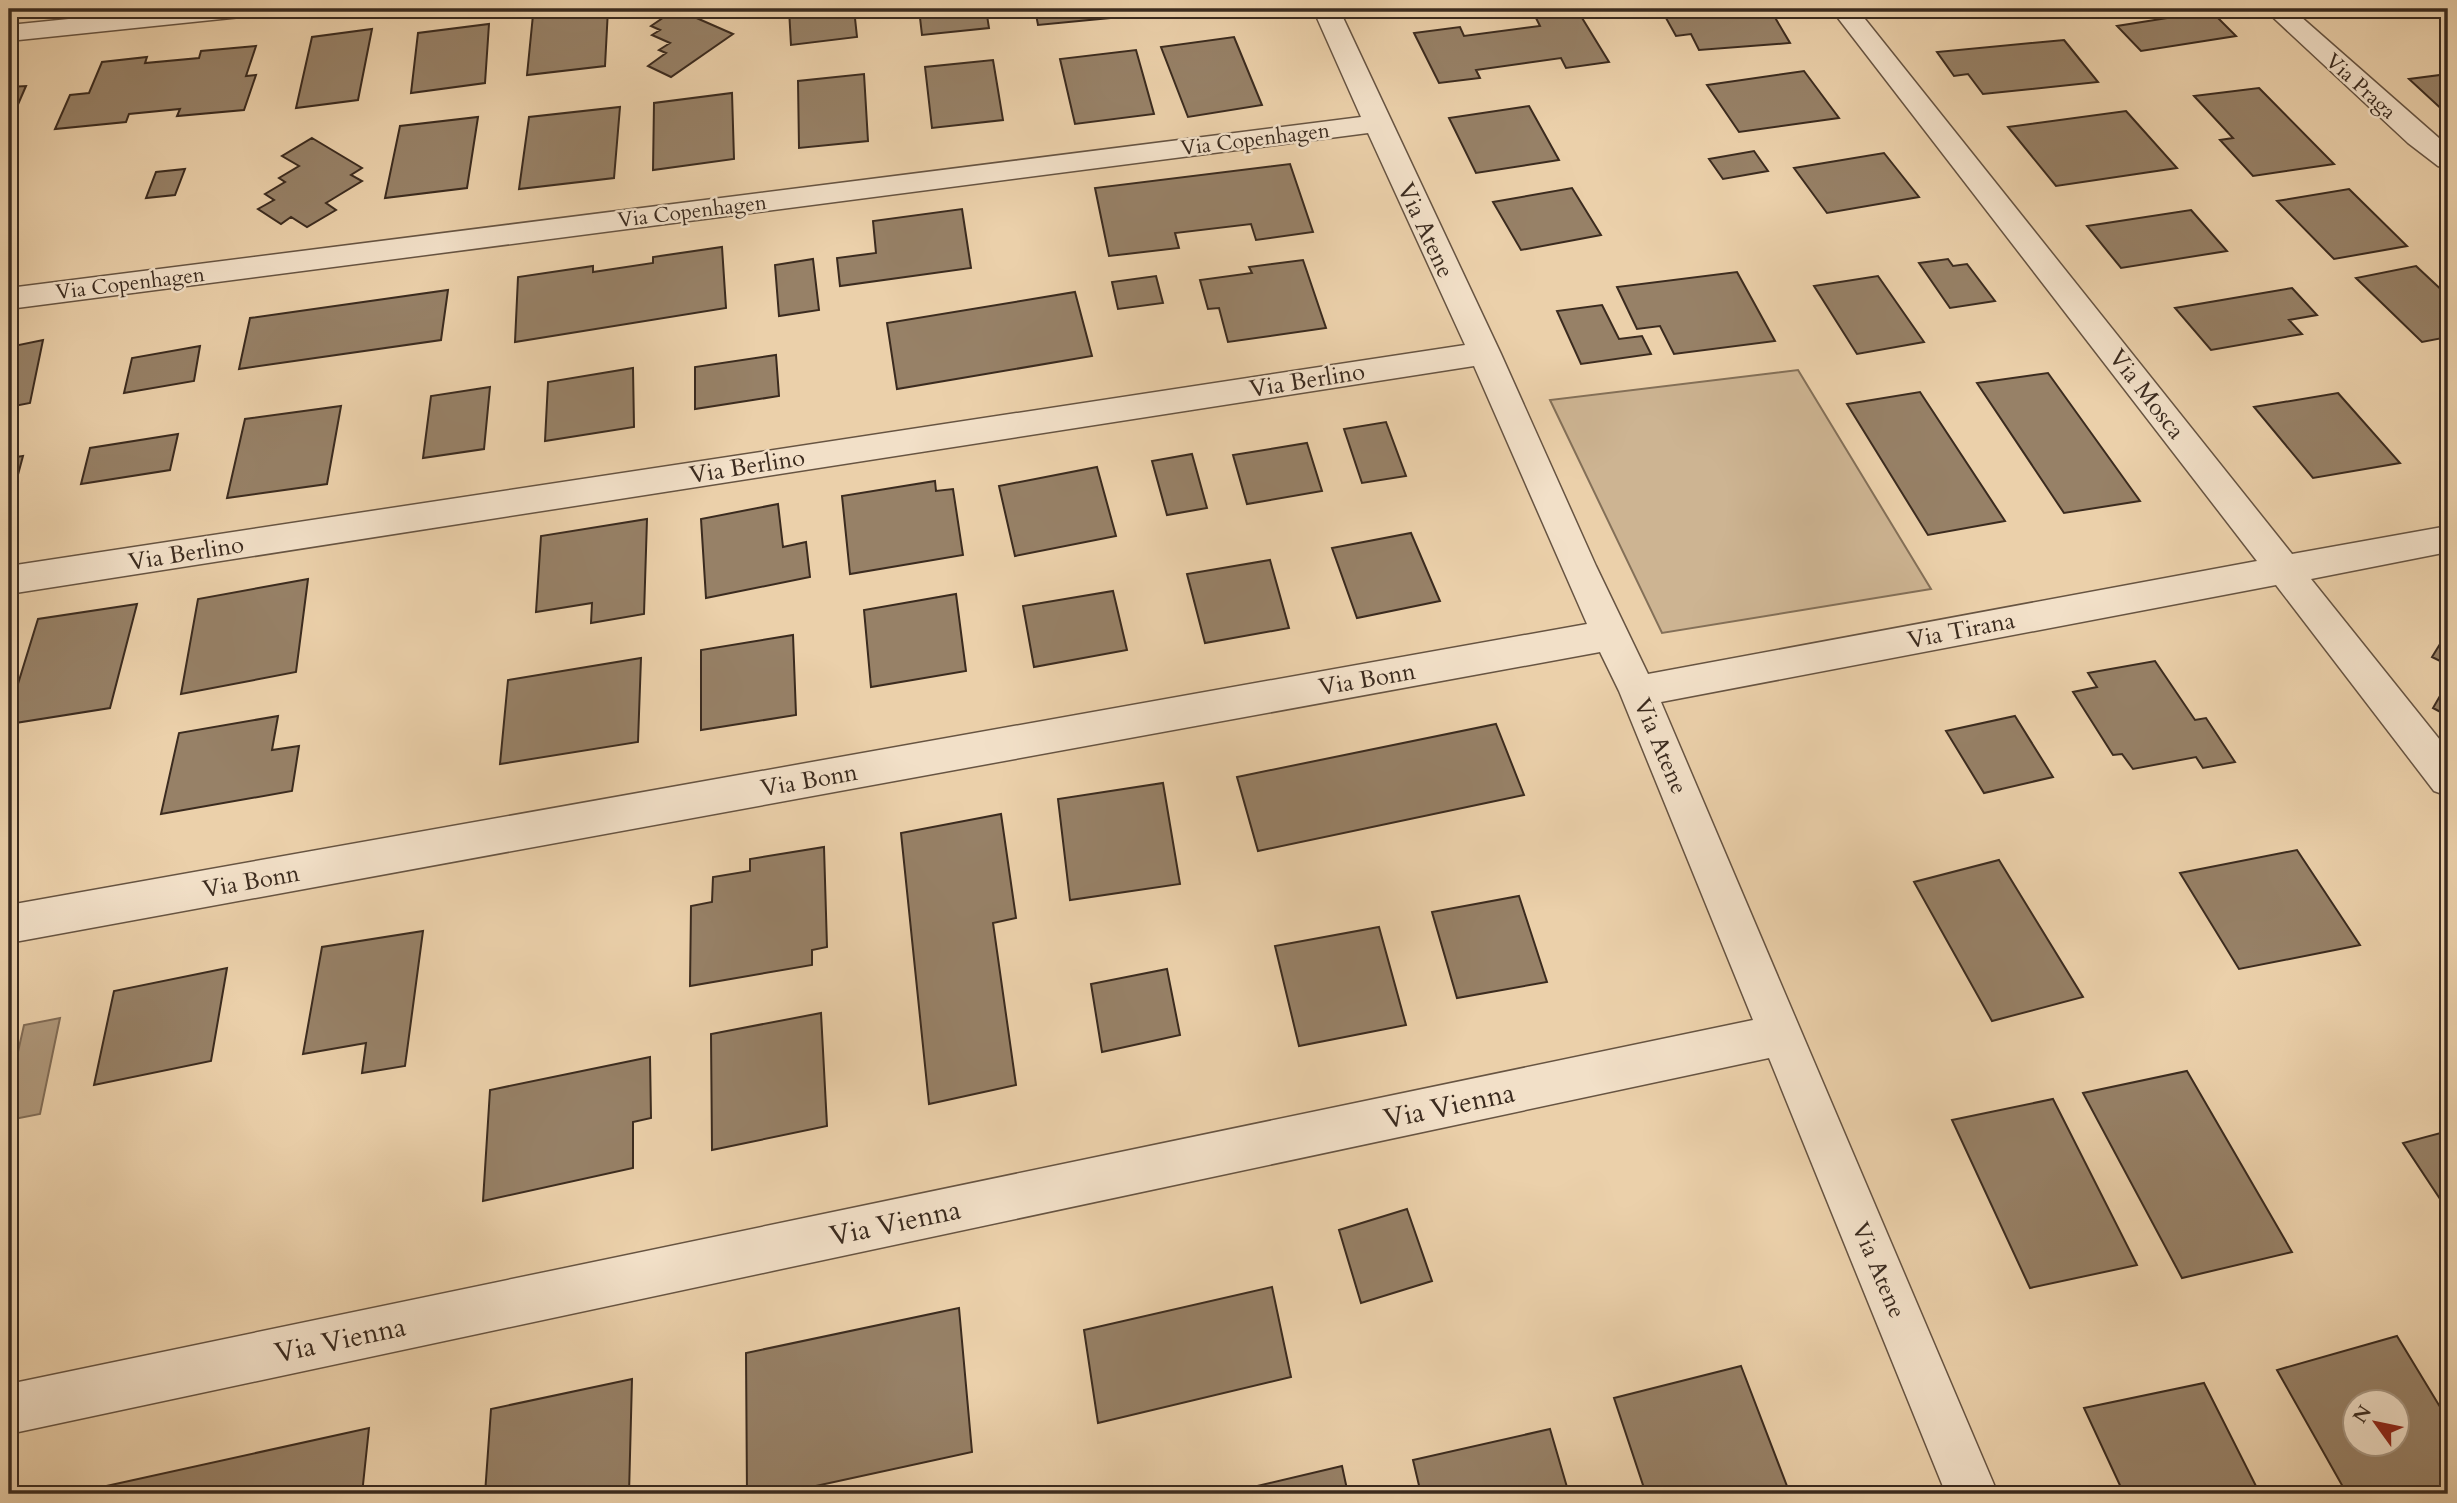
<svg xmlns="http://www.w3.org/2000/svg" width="2457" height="1503" font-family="Cardo,serif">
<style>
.green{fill:#cdb492;stroke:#847058;stroke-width:2}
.water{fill:#af987b;stroke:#816c56;stroke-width:2}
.building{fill:#978167;stroke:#3b2b1f;stroke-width:2;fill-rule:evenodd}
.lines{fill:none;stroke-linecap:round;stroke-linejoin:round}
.minor-casing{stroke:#675442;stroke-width:3}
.minor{fill:#f2e0c8;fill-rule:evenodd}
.labels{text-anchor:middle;stroke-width:5;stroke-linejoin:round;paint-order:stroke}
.far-street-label{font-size:21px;fill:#3b2b1f;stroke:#f2e0c8}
.street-label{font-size:24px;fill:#3b2b1f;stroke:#f2e0c8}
.near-street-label{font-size:28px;fill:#3b2b1f;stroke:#f2e0c8}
</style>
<rect width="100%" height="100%" fill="#ebd0aa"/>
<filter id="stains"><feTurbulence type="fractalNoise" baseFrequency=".00286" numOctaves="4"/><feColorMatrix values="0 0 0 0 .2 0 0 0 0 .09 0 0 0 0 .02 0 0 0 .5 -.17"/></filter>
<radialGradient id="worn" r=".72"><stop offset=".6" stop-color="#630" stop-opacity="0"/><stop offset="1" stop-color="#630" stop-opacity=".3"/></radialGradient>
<path class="green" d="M 1798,370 L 1931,589 L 1662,633 L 1550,400 Z"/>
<path class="water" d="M 60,1018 L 40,1114 L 9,1120 L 9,1092 L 24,1025 Z"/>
<path class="building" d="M 589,9 L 608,9 L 605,66 L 527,75 L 533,15 Z
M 676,9 L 733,34 L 671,77 L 648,66 L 666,53 L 659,50 L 670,43 L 652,35 L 660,30 L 651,26 Z
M 789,9 L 854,9 L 857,37 L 791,45 Z
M 919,9 L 986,9 L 989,28 L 922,35 Z
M 1035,9 L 1118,9 L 1120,17 L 1038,25 Z
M 1661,9 L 1770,9 L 1790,43 L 1699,50 L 1691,34 L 1676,36 Z
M 1950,9 L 2016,9 L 1957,17 Z
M 2211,11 L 2236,36 L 2141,51 L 2117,26 Z
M 1579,13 L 1609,62 L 1566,68 L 1561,58 L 1476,70 L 1480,78 L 1439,83 L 1414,33 L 1460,27 L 1464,36 L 1540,26 L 1536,18 Z
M 489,24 L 485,83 L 411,93 L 418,33 Z
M 372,29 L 358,100 L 296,108 L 312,37 Z
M 1234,37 L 1262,105 L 1188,117 L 1161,47 Z
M 2064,40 L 2098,82 L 1983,94 L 1968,74 L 1954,76 L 1937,52 Z
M 256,46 L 246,76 L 256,75 L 244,110 L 177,116 L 180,109 L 129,114 L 126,122 L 55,129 L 70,95 L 89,93 L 102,62 L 147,57 L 145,63 L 199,58 L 201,51 Z
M 1136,50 L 1154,114 L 1075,124 L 1060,59 Z
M 993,60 L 1003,120 L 932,128 L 925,67 Z
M 1804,71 L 1839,118 L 1739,132 L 1707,85 Z
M 864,74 L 868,141 L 799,148 L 798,81 Z
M 2448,74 L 2448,115 L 2409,79 Z
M 26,86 L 9,125 L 9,87 Z
M 2259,88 L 2334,164 L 2253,176 L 2220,140 L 2233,138 L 2194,96 Z
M 732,93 L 734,159 L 653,170 L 654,103 Z
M 1529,106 L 1559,160 L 1476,173 L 1449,118 Z
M 620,107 L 614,178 L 519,189 L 529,117 Z
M 2126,111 L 2177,168 L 2056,186 L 2008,127 Z
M 478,117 L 467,188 L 385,198 L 400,126 Z
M 312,138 L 362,168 L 351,175 L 362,181 L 326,203 L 336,210 L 307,227 L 291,217 L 281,224 L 258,209 L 274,200 L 265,194 L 285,182 L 279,178 L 299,166 L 282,156 Z
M 1754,151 L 1768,171 L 1723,179 L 1709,159 Z
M 1884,153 L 1919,197 L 1827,213 L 1794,168 Z
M 1290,164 L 1313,232 L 1256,240 L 1251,224 L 1175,233 L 1179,248 L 1109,256 L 1095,188 Z
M 185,169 L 175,195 L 146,198 L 156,172 Z
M 1572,188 L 1601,235 L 1521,250 L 1493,202 Z
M 2349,189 L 2407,246 L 2334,259 L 2277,201 Z
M 962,209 L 971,268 L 840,286 L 837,258 L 876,253 L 873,221 Z
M 2191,210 L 2227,251 L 2121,268 L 2087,226 Z
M 722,247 L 726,308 L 515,342 L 518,277 L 593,266 L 593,272 L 653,263 L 653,257 Z
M 813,259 L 819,310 L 779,316 L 775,265 Z
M 1948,259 L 1953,266 L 1967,264 L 1995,301 L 1950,308 L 1919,263 Z
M 1303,260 L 1326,328 L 1228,342 L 1219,308 L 1208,309 L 1200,280 L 1252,273 L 1249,267 Z
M 2416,266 L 2448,296 L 2448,337 L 2422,342 L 2356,278 Z
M 1737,272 L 1775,341 L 1674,354 L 1660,326 L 1637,329 L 1617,287 Z
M 1156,276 L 1163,303 L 1118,309 L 1112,282 Z
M 1878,276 L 1924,342 L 1857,354 L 1814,286 Z
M 2292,288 L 2317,315 L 2289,320 L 2302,334 L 2211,350 L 2175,308 Z
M 448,290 L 441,340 L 239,369 L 250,318 Z
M 1075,292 L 1092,356 L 897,389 L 887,323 Z
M 1602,305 L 1619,339 L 1642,336 L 1651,354 L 1581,364 L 1557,311 Z
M 43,340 L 30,403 L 9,407 L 9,347 Z
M 200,346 L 194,381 L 124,393 L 132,358 Z
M 776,355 L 779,396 L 695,409 L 695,367 Z
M 633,368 L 634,427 L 545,441 L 548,382 Z
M 2048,373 L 2140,501 L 2064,513 L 1977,383 Z
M 490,387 L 484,449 L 423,458 L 431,396 Z
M 1920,392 L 2005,521 L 1928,535 L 1847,404 Z
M 2338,393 L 2400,463 L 2313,478 L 2254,407 Z
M 341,406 L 327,484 L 227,498 L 245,419 Z
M 1386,422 L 1406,476 L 1362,483 L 1344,429 Z
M 178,434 L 170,470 L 81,484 L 90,448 Z
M 1307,443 L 1322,491 L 1247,504 L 1233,455 Z
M 1192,454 L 1207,508 L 1167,515 L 1152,461 Z
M 23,456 L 9,508 L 9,458 Z
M 1097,467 L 1116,536 L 1015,556 L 999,486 Z
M 935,481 L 936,491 L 953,489 L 963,555 L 850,574 L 842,496 Z
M 778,504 L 783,547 L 806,542 L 810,577 L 706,598 L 701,519 Z
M 647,519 L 644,614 L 591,623 L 592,603 L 536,612 L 541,536 Z
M 1411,533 L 1440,601 L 1357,618 L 1332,548 Z
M 1270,560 L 1289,628 L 1205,643 L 1187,574 Z
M 308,579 L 296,672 L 181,694 L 198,599 Z
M 1113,591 L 1127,650 L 1034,667 L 1023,606 Z
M 956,594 L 966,671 L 871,687 L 864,610 Z
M 137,604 L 110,708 L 9,724 L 9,713 L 38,619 Z
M 2448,631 L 2448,665 L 2432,657 Z
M 793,635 L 796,715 L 701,730 L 701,650 Z
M 641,658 L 638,742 L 500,764 L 508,680 Z
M 2155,661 L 2195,720 L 2206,718 L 2235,762 L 2203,768 L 2196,757 L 2133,769 L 2122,754 L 2113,755 L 2073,692 L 2097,687 L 2088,673 Z
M 2448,682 L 2448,716 L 2433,708 Z
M 278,716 L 272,750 L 299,746 L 292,791 L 161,814 L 179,733 Z
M 2015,716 L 2053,777 L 1984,793 L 1946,731 Z
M 1496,724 L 1524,795 L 1258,851 L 1237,777 Z
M 1163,783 L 1180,884 L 1070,900 L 1058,799 Z
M 1001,814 L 1016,918 L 993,923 L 1016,1085 L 929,1104 L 901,833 Z
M 824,847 L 827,947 L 812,950 L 812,965 L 690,986 L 691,906 L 712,902 L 713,877 L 750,871 L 750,859 Z
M 2297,850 L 2360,945 L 2239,969 L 2180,873 Z
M 1999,860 L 2083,997 L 1992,1021 L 1914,882 Z
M 1519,896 L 1547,982 L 1457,998 L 1432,912 Z
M 1379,927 L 1406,1025 L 1299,1046 L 1275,946 Z
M 423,931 L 405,1066 L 362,1073 L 366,1043 L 303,1054 L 322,947 Z
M 227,968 L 211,1061 L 94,1085 L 114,991 Z
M 1167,969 L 1180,1035 L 1102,1052 L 1091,984 Z
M 821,1013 L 827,1126 L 712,1150 L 711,1034 Z
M 650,1057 L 651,1118 L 633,1122 L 633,1168 L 483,1201 L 490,1090 Z
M 2187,1071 L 2292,1252 L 2182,1278 L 2083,1093 Z
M 2053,1099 L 2137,1265 L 2030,1288 L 1952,1120 Z
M 2448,1131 L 2448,1211 L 2403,1143 Z
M 1407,1209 L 1432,1281 L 1361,1303 L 1339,1230 Z
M 1272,1287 L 1291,1377 L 1098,1423 L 1084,1330 Z
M 959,1308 L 972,1452 L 779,1494 L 747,1494 L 746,1353 Z
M 2397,1336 L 2448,1420 L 2448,1494 L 2347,1494 L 2277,1370 ZM 2356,1402 L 2398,1402 L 2398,1444 L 2356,1444 Z
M 1741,1366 L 1790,1494 L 1646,1494 L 1614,1398 Z
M 632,1379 L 629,1494 L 485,1494 L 491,1409 Z
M 2204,1383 L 2260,1494 L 2124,1494 L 2084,1408 Z
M 369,1428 L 362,1494 L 70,1494 Z
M 1550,1429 L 1569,1494 L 1421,1494 L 1413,1460 Z
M 1342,1466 L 1348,1494 L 1223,1494 Z"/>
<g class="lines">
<defs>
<path id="minor" d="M 168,9 L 254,9 L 250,14 L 241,17 L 9,41 L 9,25 Z
M 1313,9 L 1339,9 L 1501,354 L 1596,566 L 1648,674 L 2257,561 L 1831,9 L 1857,9 L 2292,554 L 2448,526 L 2448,552 L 2311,579 L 2448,750 L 2448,796 L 2434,791 L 2276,585 L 1661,702 L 1998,1494 L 1946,1494 L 1769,1058 L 9,1434 L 9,1384 L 1753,1020 L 1619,691 L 1600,652 L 9,943 L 9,905 L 1587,624 L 1474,366 L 9,594 L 9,566 L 1465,345 L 1368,133 L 9,309 L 9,288 L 1361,117 Z
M 2264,9 L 2292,9 L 2448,146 L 2448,169 L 2438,166 L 2408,143 Z"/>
</defs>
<use href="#minor" class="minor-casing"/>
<use href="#minor" class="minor"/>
</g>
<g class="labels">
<g class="far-street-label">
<text transform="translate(2361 86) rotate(42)" y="7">Via Praga</text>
<text transform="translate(1255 139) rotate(-7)" y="7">Via Copenhagen</text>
<text transform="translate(692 211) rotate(-7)" y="7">Via Copenhagen</text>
<text transform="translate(130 283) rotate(-7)" y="7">Via Copenhagen</text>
</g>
<g class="street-label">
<text transform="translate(1426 230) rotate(65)" y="8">Via Atene</text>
<text transform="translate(1307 380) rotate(-9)" y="8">Via Berlino</text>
<text transform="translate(2147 394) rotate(52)" y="8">Via Mosca</text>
<text transform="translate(747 466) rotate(-9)" y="8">Via Berlino</text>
<text transform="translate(186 553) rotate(-9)" y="8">Via Berlino</text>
<text transform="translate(1961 630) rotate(-11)" y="8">Via Tirana</text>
<text transform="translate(1367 679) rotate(-10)" y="8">Via Bonn</text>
<text transform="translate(1661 746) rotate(67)" y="8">Via Atene</text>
<text transform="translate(809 780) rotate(-10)" y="8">Via Bonn</text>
<text transform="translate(251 881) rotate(-10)" y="8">Via Bonn</text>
<text transform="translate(1879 1270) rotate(67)" y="8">Via Atene</text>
</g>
<g class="near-street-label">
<text transform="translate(1449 1105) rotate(-12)" y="10">Via Vienna</text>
<text transform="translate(895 1222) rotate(-12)" y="10">Via Vienna</text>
<text transform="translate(340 1339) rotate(-12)" y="10">Via Vienna</text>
</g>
</g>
<rect width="2457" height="1503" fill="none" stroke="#ebd0aa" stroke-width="35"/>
<rect x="10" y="10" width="2436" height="1482" fill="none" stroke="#3b2b1f" stroke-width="3.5"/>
<rect x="18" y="18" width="2422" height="1468" fill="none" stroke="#3b2b1f" stroke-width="2"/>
<g transform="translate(2376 1423) rotate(303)"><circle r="33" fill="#f2e0c8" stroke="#a99884" stroke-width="2"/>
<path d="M0-5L12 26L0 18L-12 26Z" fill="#8f2418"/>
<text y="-10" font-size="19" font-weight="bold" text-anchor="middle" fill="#3b2b1f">N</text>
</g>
<rect width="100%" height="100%" filter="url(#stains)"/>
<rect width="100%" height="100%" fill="url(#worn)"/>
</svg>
